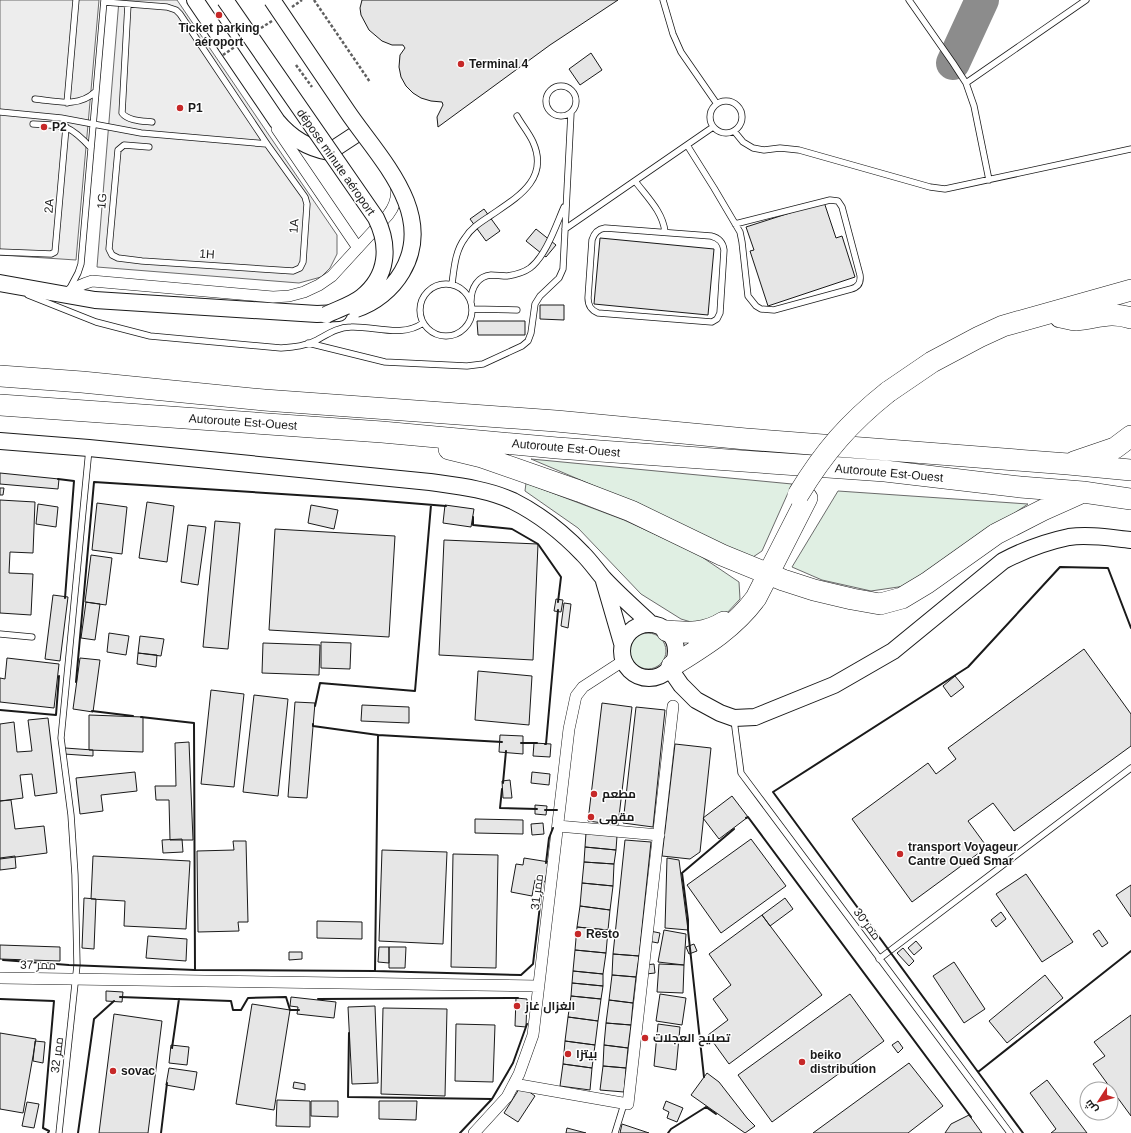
<svg xmlns="http://www.w3.org/2000/svg" width="1131" height="1133" font-family="Arial,Cairo,sans-serif">
<style>
.green{fill:#e0efe3;stroke:#6a6a6a}
.parking{fill:#ededed;stroke:#6a6a6a}
.lines{fill:none;stroke-linecap:round;stroke-linejoin:round}
.taxiway{stroke:#8c8c8c;stroke-width:34}
.building{fill:#e6e6e6;stroke:#1a1a1a}
.service-casing{stroke:#1a1a1a;stroke-width:7}
.minor-casing{stroke:#1a1a1a;stroke-width:12}
.secondary-casing{stroke:#1a1a1a;stroke-width:18}
.motorway-casing{stroke:#1a1a1a;stroke-width:22}
.path{stroke:#5f5f5f;stroke-width:2.5;stroke-dasharray:3 2;stroke-linecap:butt}
.service{stroke:#fff;stroke-width:5.5}
.minor{stroke:#fff;stroke-width:11}
.secondary{stroke:#fff;stroke-width:16}
.motorway{stroke:#fff;stroke-width:21}
.secondary-bridge-casing{stroke:#1a1a1a;stroke-width:18;stroke-linecap:butt}
.motorway-bridge-casing{stroke:#1a1a1a;stroke-width:22;stroke-linecap:butt}
.path-bridge{stroke:#5f5f5f;stroke-width:2.5;stroke-dasharray:3 2;stroke-linecap:butt}
.secondary-bridge{stroke:#fff;stroke-width:16}
.motorway-bridge{stroke:#fff;stroke-width:21}
.wall{stroke:#1a1a1a;stroke-width:2}
.poi-dot{fill:#c62828;stroke:#fff;stroke-width:1.5}
.labels{text-anchor:middle;stroke-width:3;stroke-linejoin:round;paint-order:stroke}
.poi-label{font-size:12px;font-weight:bold;fill:#1a1a1a;stroke:#fff;text-anchor:start}
.street-label{font-size:12px;fill:#1a1a1a;stroke:#fff}
</style>
<rect width="100%" height="100%" fill="#fff"/>
<path class="green" d="M 531,459 L 792,484 L 762,551 L 750,559 L 625,499 Z
M 526,483 L 624,520 L 696,553 L 739,582 L 740,599 L 726,614 L 701,625 L 681,619 L 641,594 L 578,528 L 525,491 Z
M 838,491 L 1028,504 L 905,586 L 871,591 L 822,580 L 792,567 Z
M630 651a18 18 0 1 1 36 0a18 18 0 1 1-36 0Z"/>
<path class="parking" d="M 0,0 L 99,0 L 76,260 L 0,255 Z
M 119,0 L 177,0 L 337,235 L 337,254 L 330,268 L 321,277 L 299,283 L 97,267 Z"/>
<g class="lines">
<path class="taxiway" d="M 953,63 L 982,0"/>
</g>
<path class="building" d="M 362,0 L 618,0 L 550,45 L 438,127 L 437,117 L 443,105 L 442,102 L 431,101 L 421,98 L 413,93 L 406,86 L 401,77 L 399,67 L 400,55 L 405,48 L 403,45 L 392,45 L 382,41 L 369,30 L 361,15 L 360,8 Z
M 591,53 L 602,70 L 580,85 L 569,69 Z
M 824,202 L 836,238 L 842,236 L 855,277 L 768,306 L 750,251 L 754,250 L 746,227 Z
M 484,209 L 500,231 L 486,241 L 470,219 Z
M 536,229 L 556,245 L 546,257 L 526,241 Z
M 600,238 L 714,249 L 708,315 L 594,304 Z
M 540,305 L 564,305 L 564,320 L 540,319 Z
M 477,321 L 525,321 L 525,335 L 478,335 Z
M 0,473 L 59,479 L 58,489 L 0,484 Z
M 0,488 L 4,488 L 3,495 L 0,495 Z
M 0,500 L 35,502 L 33,553 L 10,552 L 9,573 L 33,574 L 31,615 L 0,613 Z
M 147,502 L 174,506 L 167,562 L 139,558 Z
M 97,503 L 127,507 L 122,554 L 92,550 Z
M 38,504 L 58,507 L 56,527 L 36,524 Z
M 311,505 L 338,510 L 334,529 L 308,523 Z
M 445,505 L 474,509 L 471,527 L 443,523 Z
M 215,521 L 240,523 L 228,649 L 203,647 Z
M 188,525 L 206,527 L 198,585 L 181,582 Z
M 275,529 L 395,536 L 389,637 L 269,630 Z
M 444,540 L 538,544 L 533,660 L 439,655 Z
M 91,555 L 112,558 L 106,605 L 85,602 Z
M 53,595 L 68,597 L 60,661 L 45,659 Z
M 556,599 L 563,600 L 561,612 L 554,611 Z
M 86,602 L 100,604 L 95,640 L 81,638 Z
M 564,603 L 571,604 L 568,628 L 561,626 Z
M 109,633 L 129,636 L 126,655 L 107,652 Z
M 140,636 L 164,639 L 161,656 L 138,653 Z
M 321,642 L 351,643 L 350,669 L 321,668 Z
M 263,643 L 320,645 L 319,675 L 262,673 Z
M 1084,649 L 1131,714 L 1131,746 L 1014,831 L 993,803 L 968,821 L 987,847 L 912,902 L 852,819 L 928,763 L 936,774 L 956,759 L 948,748 Z
M 138,653 L 157,655 L 156,667 L 137,664 Z
M 7,658 L 59,664 L 54,708 L 0,702 L 0,678 L 5,679 Z
M 80,658 L 100,660 L 93,712 L 73,709 Z
M 478,671 L 532,676 L 529,725 L 475,720 Z
M 955,676 L 964,687 L 951,697 L 943,686 Z
M 211,690 L 244,694 L 234,787 L 201,784 Z
M 254,695 L 288,699 L 278,796 L 243,792 Z
M 295,702 L 315,703 L 307,798 L 288,797 Z
M 602,703 L 632,707 L 618,825 L 588,821 Z
M 362,705 L 409,707 L 409,723 L 361,721 Z
M 636,707 L 665,710 L 653,827 L 623,823 Z
M 89,715 L 143,717 L 143,752 L 89,750 Z
M 48,718 L 57,793 L 35,796 L 32,774 L 20,775 L 23,798 L 0,801 L 0,724 L 14,722 L 17,752 L 32,751 L 28,720 Z
M 500,735 L 523,736 L 523,754 L 499,752 Z
M 189,742 L 193,840 L 170,840 L 169,800 L 156,800 L 155,786 L 176,786 L 175,743 Z
M 534,743 L 551,744 L 550,757 L 533,756 Z
M 675,744 L 711,748 L 700,852 L 690,859 L 662,856 Z
M 65,748 L 93,750 L 93,756 L 64,754 Z
M 135,772 L 137,791 L 101,795 L 103,811 L 80,814 L 76,778 Z
M 532,772 L 550,774 L 549,785 L 531,783 Z
M 510,780 L 512,798 L 503,798 L 502,781 Z
M 732,796 L 748,817 L 719,839 L 703,818 Z
M 11,800 L 15,829 L 44,826 L 47,853 L 0,859 L 0,801 Z
M 535,805 L 547,806 L 546,815 L 535,814 Z
M 475,819 L 523,820 L 523,834 L 475,833 Z
M 543,823 L 544,834 L 532,835 L 531,824 Z
M 586,833 L 617,836 L 616,850 L 585,847 Z
M 182,839 L 183,852 L 163,853 L 162,840 Z
M 751,839 L 786,886 L 721,933 L 687,885 Z
M 625,840 L 651,842 L 639,956 L 613,954 Z
M 233,841 L 246,841 L 248,922 L 238,922 L 239,931 L 198,932 L 197,851 L 234,850 Z
M 585,847 L 616,850 L 614,864 L 584,862 Z
M 382,850 L 447,852 L 443,944 L 379,941 Z
M 453,854 L 498,855 L 496,968 L 451,967 Z
M 15,856 L 16,868 L 0,870 L 0,858 Z
M 93,856 L 190,861 L 186,929 L 124,926 L 125,901 L 91,899 Z
M 524,858 L 549,862 L 545,882 L 535,880 L 532,896 L 511,892 L 516,864 L 523,865 Z
M 667,858 L 679,860 L 688,930 L 665,928 Z
M 584,862 L 614,864 L 613,886 L 582,883 Z
M 1026,874 L 1073,942 L 1042,962 L 996,894 Z
M 582,883 L 613,886 L 610,910 L 580,906 Z
M 1131,885 L 1131,917 L 1116,895 Z
M 84,898 L 96,899 L 94,949 L 82,948 Z
M 785,898 L 793,909 L 770,926 L 762,915 Z
M 580,906 L 610,910 L 608,930 L 577,927 Z
M 1001,912 L 1006,919 L 996,927 L 991,920 Z
M 762,915 L 822,995 L 729,1064 L 708,1035 L 728,1020 L 713,999 L 731,985 L 709,954 Z
M 317,921 L 362,922 L 362,939 L 317,938 Z
M 577,927 L 608,930 L 606,953 L 575,950 Z
M 664,930 L 686,934 L 684,965 L 658,962 Z
M 1099,930 L 1108,943 L 1102,947 L 1093,934 Z
M 650,931 L 660,933 L 658,943 L 648,941 Z
M 148,936 L 187,939 L 186,961 L 146,958 Z
M 916,941 L 922,948 L 914,955 L 908,948 Z
M 694,944 L 697,951 L 689,954 L 686,947 Z
M 0,945 L 60,947 L 60,961 L 0,959 Z
M 379,947 L 389,947 L 389,963 L 378,962 Z
M 389,947 L 406,947 L 405,968 L 389,968 Z
M 903,948 L 914,961 L 909,966 L 897,953 Z
M 575,950 L 606,953 L 603,974 L 573,971 Z
M 289,952 L 302,952 L 302,959 L 289,960 Z
M 613,954 L 639,956 L 636,977 L 612,975 Z
M 954,962 L 985,1009 L 964,1023 L 933,976 Z
M 654,964 L 655,973 L 646,974 L 645,965 Z
M 659,964 L 684,965 L 683,993 L 657,992 Z
M 573,971 L 603,974 L 603,986 L 572,983 Z
M 612,975 L 636,977 L 633,1003 L 609,1000 Z
M 1045,975 L 1063,998 L 1007,1043 L 989,1021 Z
M 572,983 L 603,986 L 601,999 L 571,996 Z
M 106,991 L 123,992 L 122,1002 L 106,1001 Z
M 660,994 L 686,998 L 682,1025 L 656,1021 Z
M 850,994 L 884,1041 L 772,1122 L 738,1075 Z
M 571,996 L 601,999 L 598,1021 L 568,1017 Z
M 291,997 L 336,1002 L 334,1018 L 297,1014 L 298,1007 L 290,1006 Z
M 516,998 L 527,999 L 526,1027 L 515,1026 Z
M 609,1000 L 633,1003 L 631,1025 L 606,1023 Z
M 252,1004 L 290,1010 L 274,1110 L 236,1104 Z
M 375,1006 L 378,1083 L 352,1084 L 348,1007 Z
M 383,1008 L 447,1009 L 445,1096 L 381,1094 Z
M 114,1014 L 162,1021 L 148,1133 L 99,1133 Z
M 1131,1015 L 1131,1116 L 1093,1064 L 1105,1056 L 1094,1042 Z
M 568,1017 L 598,1021 L 595,1045 L 565,1041 Z
M 606,1023 L 631,1025 L 628,1048 L 604,1045 Z
M 456,1024 L 495,1025 L 493,1082 L 455,1081 Z
M 658,1024 L 680,1027 L 676,1070 L 654,1066 Z
M 0,1033 L 36,1039 L 23,1113 L 0,1109 Z
M 35,1041 L 45,1042 L 43,1063 L 33,1061 Z
M 565,1041 L 595,1045 L 592,1068 L 563,1064 Z
M 898,1041 L 903,1048 L 898,1053 L 892,1045 Z
M 171,1045 L 189,1047 L 187,1065 L 169,1063 Z
M 604,1045 L 628,1048 L 626,1068 L 603,1066 Z
M 909,1063 L 943,1106 L 908,1133 L 813,1133 Z
M 563,1064 L 592,1068 L 590,1090 L 560,1086 Z
M 603,1066 L 626,1068 L 624,1092 L 600,1090 Z
M 169,1068 L 197,1072 L 194,1090 L 166,1085 Z
M 707,1073 L 719,1082 L 747,1118 L 755,1126 L 745,1133 L 691,1095 Z
M 1047,1080 L 1087,1133 L 1051,1133 L 1056,1129 L 1030,1093 Z
M 294,1082 L 305,1084 L 305,1090 L 293,1088 Z
M 521,1086 L 535,1096 L 518,1122 L 504,1113 Z
M 277,1100 L 310,1101 L 310,1127 L 276,1126 Z
M 311,1101 L 338,1101 L 338,1117 L 311,1116 Z
M 379,1101 L 417,1101 L 416,1120 L 379,1119 Z
M 666,1101 L 683,1108 L 677,1122 L 667,1118 L 669,1112 L 663,1109 Z
M 27,1102 L 39,1104 L 34,1128 L 22,1126 Z
M 969,1115 L 982,1133 L 945,1133 L 951,1124 Z
M 622,1124 L 649,1133 L 620,1133 Z
M 567,1128 L 586,1133 L 566,1133 Z"/>
<g class="lines">
<defs>
<path id="service" d="M 663,0 L 673,34 L 681,52 L 717,104
M 909,0 L 953,63 L 966,83 L 974,106 L 989,180
M 104,2 L 167,7 L 176,10 L 180,14 L 267,144 L 305,197 L 307,204 L 303,262 L 300,268 L 293,271 L 142,261 L 118,258 L 112,255 L 109,249 L 118,150 L 124,145 L 149,147
M 128,4 L 122,113 C 128,121 143,121 152,122
M 966,83 L 1086,0
M546 101a15 15 0 1 1 30 0a15 15 0 1 1-30 0Z
M 35,99 C 56,101 78,108 95,92
M710 117a16 16 0 1 1 32 0a16 16 0 1 1-32 0Z
M 67,103 L 76,0
M 0,112 L 61,118 L 141,133 L 267,144
M 33,124 C 64,125 69,124 91,148
M 734,131 L 743,142 L 753,148 L 764,150 L 780,148 L 799,150 L 930,187 L 945,189 L 1131,149
M 687,145 L 714,188 L 740,232 L 742,242 L 748,296 L 756,306 L 761,309 L 774,310 L 851,289 C 859,287 861,282 860,275 L 842,207 L 838,201 L 830,200 L 735,224
M 635,181 C 647,197 663,212 665,232
M 605,228 L 711,236 C 719,238 723,242 724,250 L 720,313 L 717,319 L 712,322 L 598,313 C 591,310 588,306 588,298 L 592,240 C 594,233 598,229 605,228 Z
M 565,229 L 713,127
M 0,252 L 51,254 L 55,252 L 66,127
M 452,284 C 454,269 455,251 465,238 C 471,228 481,222 490,216 C 516,198 550,180 533,142 C 529,133 522,125 517,116
M420 310a26 26 0 1 1 52 0a26 26 0 1 1-52 0Z
M 70,288 L 78,273 L 81,264 L 104,0
M 28,295 L 96,322 L 150,336 L 281,348 C 294,347 306,346 317,340 C 328,334 338,327 351,327 C 375,326 402,338 423,323
M 471,301 C 471,288 478,276 491,275 C 496,275 502,276 507,276 C 514,275 523,273 530,268 C 546,256 556,225 564,207
M 472,309 L 517,310
M 308,343 L 385,362 L 467,366 L 483,364 L 522,346 L 528,341 L 531,333 L 535,304 L 540,296 L 559,278 L 563,269 L 571,113
M 0,634 L 32,637
M 734,720 L 741,773 L 1010,1133
M 879,959 L 1131,768
M 59,1133 L 77,965 L 75,875 L 71,815 L 61,738 L 89,449
M 615,1133 L 624,1104"/>
<path id="minor" d="M 277,129 L 358,248
M 66,294 C 75,287 82,284 92,281 L 273,297 L 289,296 L 304,292 L 319,285 L 332,276 L 388,215 C 395,206 398,196 396,185
M 558,826 L 659,835
M 0,978 L 539,986
M 514,1084 L 628,1104 L 673,706
M 474,1133 L 507,1097 L 519,1074 L 533,1035 L 569,729 L 576,696 L 583,687 L 623,661"/>
<path id="secondary" d="M 195,0 L 277,121 C 291,138 307,148 329,152 L 361,131
M 0,283 L 95,300 L 317,314 L 339,313
M 0,441 L 89,448 L 430,482 C 458,486 487,489 513,501 C 539,514 563,533 583,554 C 591,562 597,571 604,579 C 619,595 635,609 650,623
M 604,581 L 622,643
M622 651a27 27 0 1 1 54 0a27 27 0 1 1-54 0Z
M 670,669 L 681,685 L 696,700 L 720,713 L 734,718 L 755,717 L 834,685 L 893,651 L 1003,561 C 1024,550 1045,542 1069,537 C 1089,534 1111,538 1131,540"/>
<path id="motorway" d="M 1060,317 C 1066,318 1071,320 1076,320 C 1097,318 1110,311 1131,318
M 0,376 L 82,382 L 264,400 L 556,421 L 746,439 L 1068,464 L 1131,470
M 888,392 L 932,362 L 979,337 L 1003,326 L 1131,290
M 0,405 L 382,432 L 557,448 L 885,471 L 1020,487 L 1083,492 L 1131,499
M 449,449 L 482,457 L 579,491 L 631,511 L 722,555 L 783,580 L 814,590 L 852,599 L 880,604 L 902,598 L 927,583 L 996,534 L 1043,510 L 1081,493
M 1074,462 L 1115,448 L 1131,436
M 667,631 C 689,633 705,634 724,622
M 672,666 C 704,646 733,629 756,598 L 807,498"/>
</defs>
<use href="#service" class="service-casing"/>
<use href="#minor" class="minor-casing"/>
<use href="#secondary" class="secondary-casing"/>
<use href="#motorway" class="motorway-casing"/>
<path class="path" d="M 314,0 L 370,82
M 296,65 L 312,87"/>
<use href="#service" class="service"/>
<use href="#minor" class="minor"/>
<use href="#secondary" class="secondary"/>
<use href="#motorway" class="motorway"/>
<defs>
<path id="secondary-bridge" d="M 225,0 L 376,218 C 390,246 388,276 362,297 C 352,305 338,309 326,315
M 272,0 C 297,37 322,74 347,111 C 378,157 437,213 402,272 C 392,289 375,303 356,309"/>
<path id="motorway-bridge" d="M 798,495 C 824,452 849,423 888,392"/>
</defs>
<use href="#secondary-bridge" class="secondary-bridge-casing"/>
<use href="#motorway-bridge" class="motorway-bridge-casing"/>
<path class="path-bridge" d="M 292,7 L 302,0
M 261,28 L 272,21
M 223,55 L 239,44"/>
<use href="#secondary-bridge" class="secondary-bridge"/>
<use href="#motorway-bridge" class="motorway-bridge"/>
<path class="wall" d="M 58,479 L 74,481 L 65,598
M 473,517 L 473,525 L 512,529 L 538,544 L 561,577 L 558,602
M 1131,628 L 1108,568 L 1060,567 L 968,667 L 773,792 L 978,1072 L 1131,951
M 76,682 L 94,482 L 360,499 L 446,506
M 315,706 L 320,683 L 415,691 L 431,505
M 0,710 L 56,715 L 59,676
M 92,711 L 133,716
M 141,717 L 194,723 L 195,970 L 375,971 L 378,735 L 502,742
M 313,724 L 313,726 L 378,735
M 521,743 L 537,743
M 545,744 L 546,744 L 558,610
M 503,783 L 506,751
M 502,789 L 500,808 L 537,809
M 545,810 L 557,810
M 746,818 L 748,817 L 971,1117
M 546,863 L 549,838 L 553,828
M 3,960 L 69,965 L 195,970
M 375,971 L 521,975 L 533,964 L 543,881
M 120,997 L 231,1001 L 233,1010 L 241,1010 L 248,998 L 286,997 L 290,1010 L 299,1010
M 0,999 L 54,1001 L 43,1128 L 49,1131 L 48,1133
M 318,999 L 518,998
M 349,1033 L 348,1097 L 492,1099
M 172,1048 L 179,999
M 978,1072 L 1023,1133
M 704,1077 L 688,930 L 688,920 L 682,873 L 734,829
M 706,1107 L 716,1114
M 78,1133 L 94,1019 L 114,1001
M 161,1133 L 167,1083
M 460,1133 L 492,1099 L 513,1063 L 527,1024
M 668,1133 L 671,1129 L 706,1107"/>
</g>
<g class="poi-dot">
<circle cx="219" cy="15" r="4"/>
<circle cx="461" cy="64" r="4"/>
<circle cx="180" cy="108" r="4"/>
<circle cx="44" cy="127" r="4"/>
<circle cx="594" cy="794" r="4"/>
<circle cx="591" cy="817" r="4"/>
<circle cx="900" cy="854" r="4"/>
<circle cx="578" cy="934" r="4"/>
<circle cx="517" cy="1006" r="4"/>
<circle cx="645" cy="1038" r="4"/>
<circle cx="568" cy="1054" r="4"/>
<circle cx="802" cy="1062" r="4"/>
<circle cx="113" cy="1071" r="4"/>
</g>
<g class="labels">
<g class="poi-label">
<text x="219" y="32" text-anchor="middle">Ticket parking<tspan x="219" dy="14">aéroport</tspan></text>
<text x="469" y="68">Terminal 4</text>
<text x="188" y="112">P1</text>
<text x="52" y="131">P2</text>
<text x="602" y="798">مطعم</text>
<text x="599" y="821">مقهى</text>
<text x="908" y="851">transport Voyageur<tspan x="908" dy="14">Cantre Oued Smar</tspan></text>
<text x="586" y="938">Resto</text>
<text x="525" y="1010">الغزال غاز</text>
<text x="653" y="1042">تصليح العجلات</text>
<text x="576" y="1058">بيتزا</text>
<text x="810" y="1059">beiko<tspan x="810" dy="14">distribution</tspan></text>
<text x="121" y="1075">sovac</text>
</g>
<g class="street-label">
<text transform="translate(336 162) rotate(55)" y="4">dépose minute aéroport</text>
<text transform="translate(102 201) rotate(-85)" y="4">1G</text>
<text transform="translate(49 206) rotate(-86)" y="4">2A</text>
<text transform="translate(294 226) rotate(-87)" y="4">1A</text>
<text transform="translate(207 254) rotate(4)" y="4">1H</text>
<text transform="translate(243 422) rotate(4)" y="4">Autoroute Est-Ouest</text>
<text transform="translate(566 448) rotate(5)" y="4">Autoroute Est-Ouest</text>
<text transform="translate(889 473) rotate(5)" y="4">Autoroute Est-Ouest</text>
<text transform="translate(537 892) rotate(-83)" y="4">ممر 31</text>
<text transform="translate(867 924) rotate(53)" y="4">ممر 30</text>
<text transform="translate(38 965) rotate(1)" y="4">ممر 37</text>
<text transform="translate(57 1055) rotate(-83)" y="4">ممر 32</text>
</g>
</g>
<g transform="translate(1099 1101) rotate(234)"><circle r="19" fill="#ffffff" stroke="#a3a3a3"/>
<path d="M0-3L7 15L0 10L-7 15Z" fill="#c62828"/>
<text y="-6" font-size="11" font-weight="bold" text-anchor="middle" fill="#1a1a1a">ش</text>
</g>
</svg>
